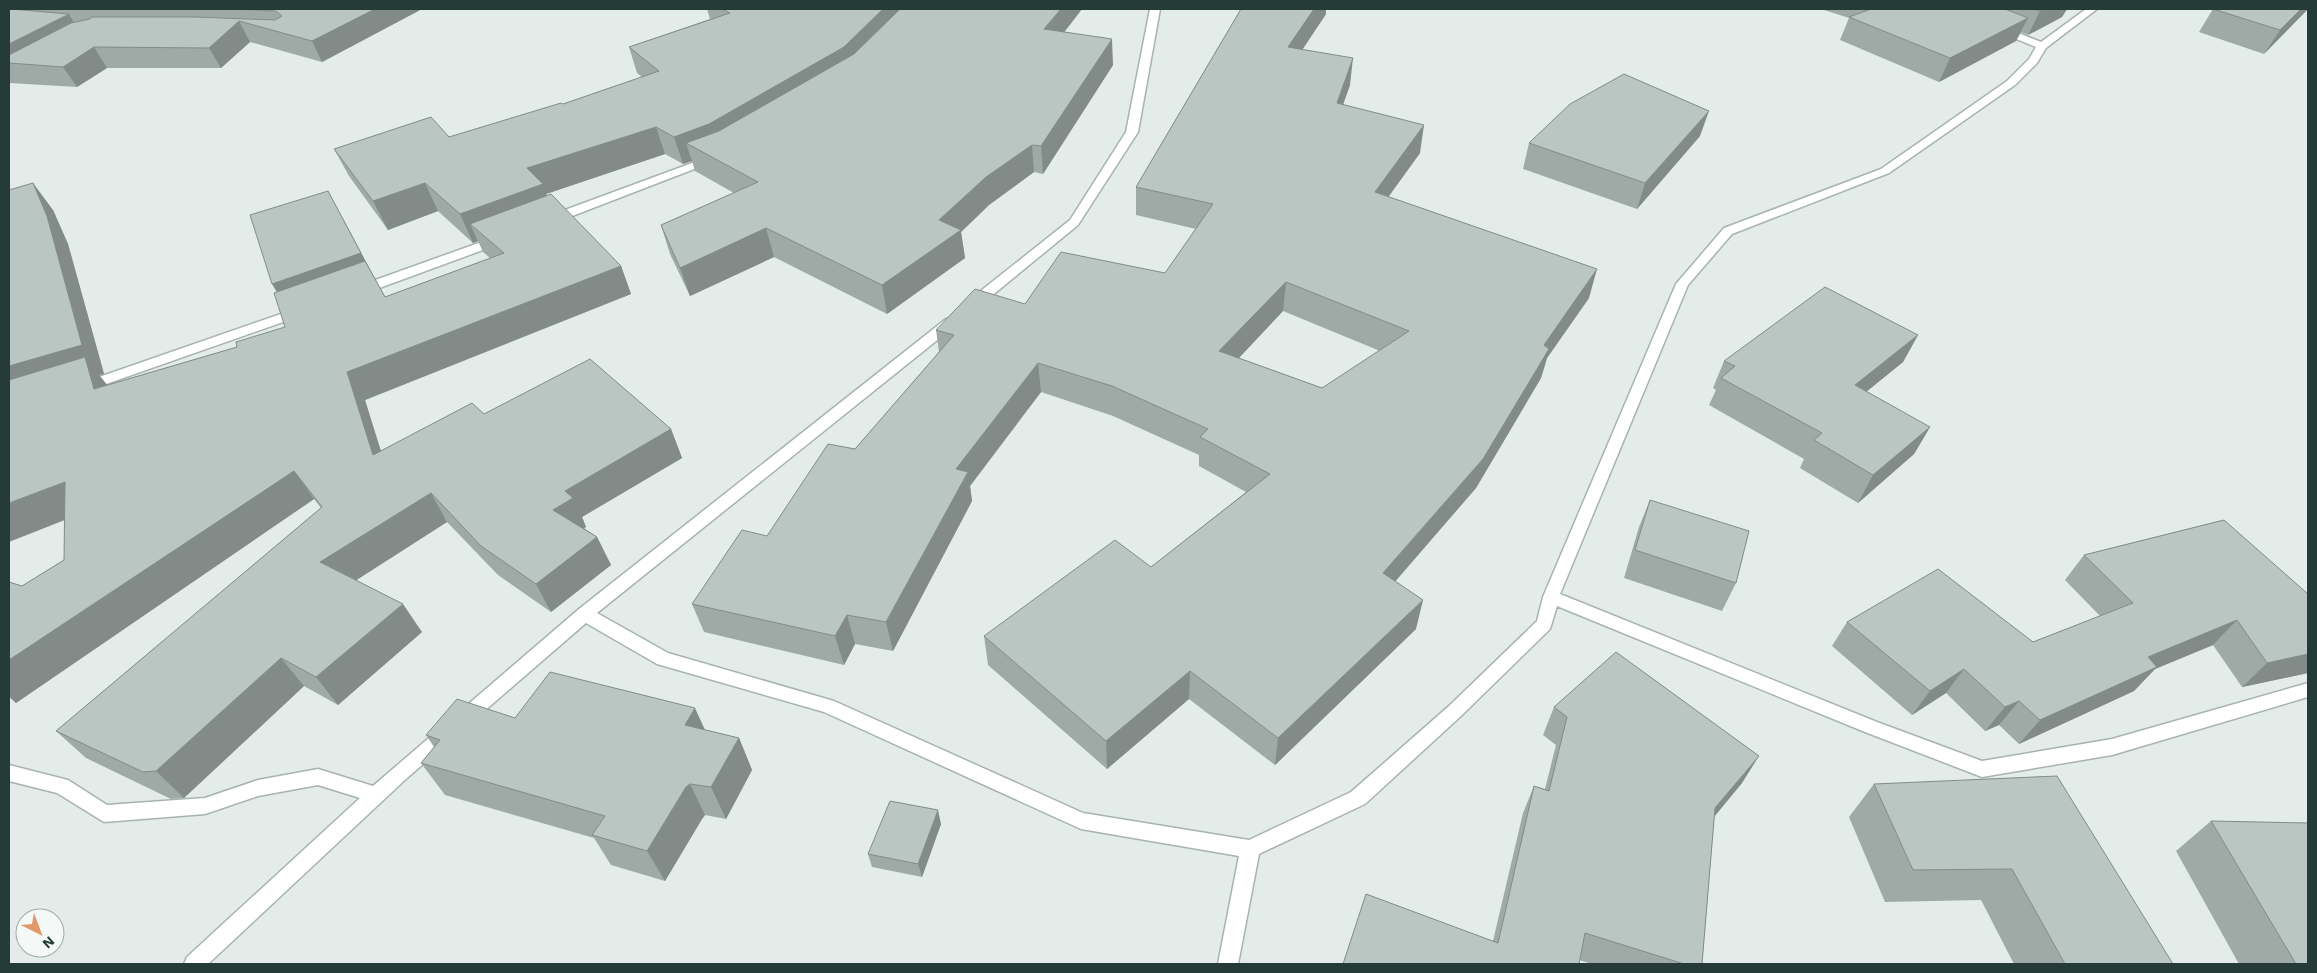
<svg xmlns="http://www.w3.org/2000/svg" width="2317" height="973" font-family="'Work Sans',sans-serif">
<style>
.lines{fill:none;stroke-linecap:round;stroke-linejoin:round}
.minor-casing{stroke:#a7b3b0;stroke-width:3}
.minor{fill:#fff;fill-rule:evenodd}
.wall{fill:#9faaa7;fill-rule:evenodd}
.shaded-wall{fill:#828b88}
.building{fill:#b9c6c2;stroke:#828b88;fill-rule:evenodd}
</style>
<rect width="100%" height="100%" fill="#e4ece9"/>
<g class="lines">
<defs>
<path id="minor" d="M 1150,9 L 1160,9 L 1138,132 L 1078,225 L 978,307 L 968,307 L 967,304 L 968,301 L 1070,220 L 1126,132 Z
M 2086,9 L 2097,9 L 2046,48 L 2037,63 L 2015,85 L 1889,173 L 1732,234 L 1688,285 L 1560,594 L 1877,722 L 1982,761 L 2112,739 L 2308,683 L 2308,697 L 2112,755 L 1982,777 L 1865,732 L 1557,606 L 1550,629 L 1461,716 L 1365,804 L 1259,854 L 1238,964 L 1218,964 L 1239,856 L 1081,829 L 824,712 L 657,664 L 586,623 L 407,778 L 208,964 L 184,964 L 187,957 L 360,798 L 318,785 L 258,796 L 205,814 L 104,822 L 57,793 L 9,781 L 9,765 L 68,780 L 107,805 L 205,798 L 258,780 L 318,769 L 373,786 L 579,609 L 946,319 L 951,318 L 958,322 L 956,325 L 597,613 L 668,653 L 834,701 L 1083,813 L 1249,840 L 1351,792 L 1449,706 L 1537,621 L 1543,597 L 1676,284 L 1724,228 L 1881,169 L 2007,81 L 2029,59 L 2036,47 L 1997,31 L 1997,27 L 2003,27 L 2041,42 Z
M 711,156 L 715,157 L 717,159 L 715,161 L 554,223 L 550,224 L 544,220 L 546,217 Z
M 498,236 L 504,240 L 502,243 L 363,294 L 353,294 L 352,291 L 353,288 Z
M 301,307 L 308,311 L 306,314 L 89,390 L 79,390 L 77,387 L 79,384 Z"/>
</defs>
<use href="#minor" class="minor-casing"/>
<use href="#minor" class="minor"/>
</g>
<path class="wall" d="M 9,9 L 422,9 L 322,62 L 250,42 L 221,68 L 107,68 L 77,87 L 9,83 Z
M 707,9 L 1082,9 L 1064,32 L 1113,65 L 1043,174 L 1034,172 L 989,205 L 961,232 L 965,258 L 887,314 L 774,257 L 690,296 L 670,254 L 661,225 L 734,193 L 695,171 L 692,161 L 683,164 L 665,154 L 546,194 L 547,195 L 621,266 L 631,294 L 365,400 L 380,451 L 484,414 L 671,429 L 682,458 L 582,517 L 586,527 L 584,528 L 597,537 L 611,565 L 551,612 L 498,575 L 447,522 L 356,580 L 422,632 L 338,705 L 304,686 L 184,798 L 171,799 L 86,758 L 56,731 L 321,508 L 314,499 L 16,703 L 9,697 L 9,582 L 22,586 L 64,560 L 65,520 L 53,210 L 68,244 L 104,374 L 99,375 L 107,385 L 237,347 L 385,297 L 490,258 L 483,252 L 478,241 L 473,243 L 438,211 L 388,230 L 349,176 L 334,149 L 449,137 L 563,104 L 642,77 L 637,73 L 629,47 L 710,19 Z
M 1241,9 L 1326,9 L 1326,14 L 1302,50 L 1350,85 L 1343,104 L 1420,153 L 1388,197 L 1589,298 L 1547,358 L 1541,378 L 1476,488 L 1395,582 L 1416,629 L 1275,765 L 1189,699 L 1107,769 L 988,665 L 984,636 L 1151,567 L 1246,492 L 1199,466 L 1199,455 L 1113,416 L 1041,392 L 970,486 L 972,501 L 893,651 L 855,644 L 844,665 L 704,632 L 692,604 L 767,536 L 855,449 L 939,352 L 936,330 L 1025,304 L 1165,273 L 1196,229 L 1136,215 L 1136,187 ZM 1283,311 L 1380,351 L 1322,388 L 1239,358 Z
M 1821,9 L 2067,9 L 2062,17 L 2028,35 L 2021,32 L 2016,41 L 1939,82 L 1840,40 L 1849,18 Z
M 2213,9 L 2308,9 L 2264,54 L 2199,32 Z
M 1700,136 L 1637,209 L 1523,169 L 1529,143 Z
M 1918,335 L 1903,362 L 1866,392 L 1930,427 L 1914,454 L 1858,503 L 1800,468 L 1804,459 L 1709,405 L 1716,390 L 1713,388 L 1724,361 Z
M 1650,500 L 1736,583 L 1722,611 L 1624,578 L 1639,527 Z
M 2224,520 L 2308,673 L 2242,687 L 2213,645 L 2155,669 L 2134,691 L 2019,744 L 1999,725 L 1985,731 L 1946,693 L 1912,715 L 1832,646 L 1847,622 L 2033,642 L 2100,616 L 2065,580 L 2084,555 Z
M 1554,707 L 1742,783 L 1714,817 L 1702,964 L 1592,964 L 1579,960 L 1343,964 L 1493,941 L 1523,813 L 1534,786 L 1545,789 L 1556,745 L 1543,735 Z
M 515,718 L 705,730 L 739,738 L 752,770 L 726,819 L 705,815 L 702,819 L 665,881 L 611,865 L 594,838 L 445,795 L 421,763 L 434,747 L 426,735 Z
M 1874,784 L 2173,964 L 2014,964 L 1981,900 L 1885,902 L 1849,817 Z
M 2211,821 L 2308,964 L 2239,964 L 2176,851 Z
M 941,824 L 922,877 L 872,867 L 868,854 Z"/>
<path class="shaded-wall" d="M 375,9 L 422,9 L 322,62 L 312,41 Z
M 883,9 L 914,9 L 849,74 L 717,151 L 686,143 L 692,161 L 683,164 L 674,137 Z
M 1061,9 L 1082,9 L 1046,56 L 1044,29 Z
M 1314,9 L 1326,9 L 1326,14 L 1286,74 L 1288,47 Z
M 2045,9 L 2067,9 L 2062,17 L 2028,35 L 2040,11 Z
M 2301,9 L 2308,9 L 2264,54 L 2280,30 Z
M 69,14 L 81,35 L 9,63 L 9,44 Z
M 2028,18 L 2016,41 L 1939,82 L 1950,58 Z
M 239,21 L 250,42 L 221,68 L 209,48 Z
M 1112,39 L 1113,65 L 1043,174 L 1041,146 Z
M 94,47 L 107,68 L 77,87 L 63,67 Z
M 1353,58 L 1350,85 L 1334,130 L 1337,103 Z
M 1709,111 L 1700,136 L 1637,209 L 1645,183 Z
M 1424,125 L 1420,153 L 1371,221 L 1375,192 Z
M 656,127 L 665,154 L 546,194 L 554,212 L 470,224 L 478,241 L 473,243 L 460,214 L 527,168 Z
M 1032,145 L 1034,172 L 989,205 L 961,232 L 965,258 L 887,314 L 882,285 L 939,220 L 986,177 Z
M 33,183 L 53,210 L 68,244 L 104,374 L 99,375 L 108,386 L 117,418 L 9,402 L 9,366 Z
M 425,183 L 438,211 L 388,230 L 373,201 Z
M 328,191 L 400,325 L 287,309 L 272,284 Z
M 766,228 L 774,257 L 690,296 L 680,268 Z
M 621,266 L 631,294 L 365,400 L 391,483 L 373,455 L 347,372 Z
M 1597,269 L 1589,298 L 1547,358 L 1541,378 L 1476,488 L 1377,602 L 1383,573 Z
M 1286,282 L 1283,311 L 1218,380 L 1219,351 Z
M 1918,335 L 1903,362 L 1840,413 L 1855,385 Z
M 1038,363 L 1041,392 L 970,486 L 972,501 L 893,651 L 886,622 L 956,469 Z
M 1930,427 L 1914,454 L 1858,503 L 1873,475 Z
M 671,429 L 682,458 L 582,517 L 586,527 L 567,538 L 553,510 L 565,491 Z
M 294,471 L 314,499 L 16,703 L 9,696 L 9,660 Z
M 65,482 L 90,510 L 9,542 L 9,503 Z
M 431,493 L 447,522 L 341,590 L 320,562 Z
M 597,537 L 611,565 L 551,612 L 536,584 Z
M 1423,600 L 1416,629 L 1275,765 L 1278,738 Z
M 403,604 L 422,632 L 338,705 L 316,677 Z
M 847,615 L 855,644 L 844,665 L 835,636 Z
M 2237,620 L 2213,645 L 2155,669 L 2134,691 L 2019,744 L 2040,720 L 2148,657 Z
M 2308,654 L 2308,673 L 2242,687 L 2267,663 Z
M 281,658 L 304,686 L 184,798 L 156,771 Z
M 1964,669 L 1946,693 L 1912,715 L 1930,691 Z
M 1190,671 L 1189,699 L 1107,769 L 1106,741 Z
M 2019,701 L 1999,725 L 1985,731 L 2005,707 Z
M 695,708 L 710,741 L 685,725 Z
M 739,738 L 752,770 L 726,819 L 711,787 Z
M 1759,756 L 1742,783 L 1699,835 L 1715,808 Z
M 690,784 L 705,815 L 702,819 L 665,881 L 647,851 L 686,787 Z
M 938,810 L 941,824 L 922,877 L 918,864 Z"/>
<path class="building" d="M 9,9 L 11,9 L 69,14 L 9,44 Z
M 233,9 L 375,9 L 312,41 L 239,21 L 209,48 L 94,47 L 63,67 L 9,63 L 9,55 L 71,23 L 90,19 L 91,17 L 195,17 L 275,20 L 282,16 L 276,11 Z
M 722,9 L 883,9 L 844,47 L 709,124 L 674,137 L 656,127 L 527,168 L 543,184 L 460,214 L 425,183 L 373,201 L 334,149 L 431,117 L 449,137 L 561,103 L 563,104 L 659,71 L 629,47 L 730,13 Z
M 900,9 L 1061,9 L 1044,29 L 1112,39 L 1041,146 L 1032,145 L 986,177 L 939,220 L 961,230 L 882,285 L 766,228 L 680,268 L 661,225 L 758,182 L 686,143 L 719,131 L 854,54 Z
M 1241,9 L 1314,9 L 1288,47 L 1353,58 L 1337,103 L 1424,125 L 1375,192 L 1597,269 L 1544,345 L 1549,349 L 1483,459 L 1383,573 L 1423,600 L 1278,738 L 1190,671 L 1106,741 L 984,636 L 1115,540 L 1151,567 L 1270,474 L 1200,437 L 1208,429 L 1112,386 L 1038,363 L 956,469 L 968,472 L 886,622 L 847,615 L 835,636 L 692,604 L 742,530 L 767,536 L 828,444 L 855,449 L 954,335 L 936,330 L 975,289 L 1025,304 L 1061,252 L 1165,273 L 1213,204 L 1136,187 ZM 1286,282 L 1409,331 L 1322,388 L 1219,351 Z
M 1871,9 L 2005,9 L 2028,18 L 1950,58 L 1849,17 Z
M 2033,9 L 2045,9 L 2040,11 Z
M 2213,9 L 2301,9 L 2280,30 Z
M 1624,74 L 1709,111 L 1645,183 L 1529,143 L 1570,104 Z
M 33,183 L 47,216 L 82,345 L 9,366 L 9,190 Z
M 328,191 L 361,253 L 272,284 L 250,215 Z
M 551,194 L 621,266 L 347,372 L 373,455 L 472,403 L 484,414 L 590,359 L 671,429 L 565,491 L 573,498 L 553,510 L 597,537 L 536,584 L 481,546 L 431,493 L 320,562 L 403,604 L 316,677 L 281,658 L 156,771 L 143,772 L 56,731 L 322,507 L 294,471 L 9,660 L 9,582 L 22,586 L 64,560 L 65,482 L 9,503 L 9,380 L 85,357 L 94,389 L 237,347 L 236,342 L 285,327 L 274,293 L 365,261 L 385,297 L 504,253 L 470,224 Z
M 1825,287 L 1918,335 L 1855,385 L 1930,427 L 1873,475 L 1814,440 L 1822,433 L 1721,378 L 1735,366 L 1724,361 Z
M 1650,500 L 1749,531 L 1736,583 L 1635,550 Z
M 2224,520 L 2308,594 L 2308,654 L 2267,663 L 2237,620 L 2148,657 L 2157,667 L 2040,720 L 2019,701 L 2005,707 L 1964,669 L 1930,691 L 1847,622 L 1938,569 L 2033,642 L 2133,603 L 2084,555 Z
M 1616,652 L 1759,756 L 1715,808 L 1702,964 L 1684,964 L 1585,933 L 1579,964 L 1343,964 L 1366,894 L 1498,943 L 1534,786 L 1549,791 L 1567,717 L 1554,707 Z
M 550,672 L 695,708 L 685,725 L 739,738 L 711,787 L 690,784 L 686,787 L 647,851 L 592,835 L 605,816 L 421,763 L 440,740 L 426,735 L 457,699 L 515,718 Z
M 2057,776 L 2173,964 L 2065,964 L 2012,869 L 1913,870 L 1874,784 Z
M 890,801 L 938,810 L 918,864 L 868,854 Z
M 2211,821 L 2308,823 L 2308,964 L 2296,964 Z"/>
<rect width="2317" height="973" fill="none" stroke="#253b38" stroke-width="20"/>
<g transform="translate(40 933) rotate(138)"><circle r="24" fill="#f4f8f7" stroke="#a1acab"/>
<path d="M0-4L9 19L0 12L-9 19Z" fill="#e1996c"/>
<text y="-8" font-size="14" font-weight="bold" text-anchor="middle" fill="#253b38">N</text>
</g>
</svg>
